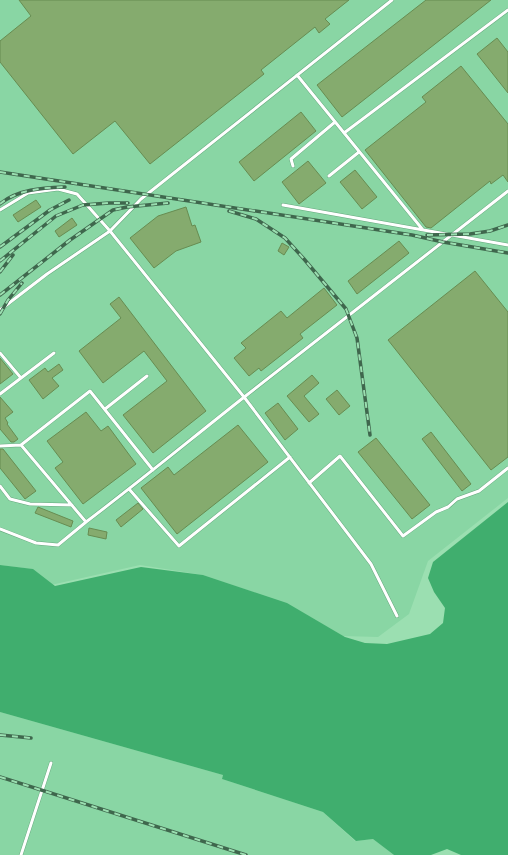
<svg xmlns="http://www.w3.org/2000/svg" width="508" height="855" font-family="'Nunito Sans',sans-serif">
<style>
.built{fill:#89d6a4}
.water{fill:#40ae6e}
.building{fill:#85ab6e;stroke:#678c51}
.lines{fill:none;stroke-linecap:round;stroke-linejoin:round}
.service-casing{stroke:#65a87d;stroke-width:4}
.service{stroke:#fff;stroke-width:3}
.rail-casing{stroke:#3f674d;stroke-width:3.5}
.rail{stroke:#9bdfb1;stroke-width:2;stroke-dasharray:6;stroke-linecap:butt}
</style>
<rect width="100%" height="100%" fill="#9bdfb1"/>
<path class="built" d="M 0,0 L 508,0 L 508,498 L 428,561 L 409,614 L 378,637 L 343,636 L 286,603 L 203,575 L 140,565 L 51,585 L 32,569 L 0,565 Z
M 0,712 L 223,775 L 222,779 L 323,812 L 355,841 L 373,839 L 394,855 L 0,855 Z"/>
<path class="water" d="M 508,502 L 508,855 L 461,855 L 447,849 L 431,855 L 394,855 L 373,839 L 356,841 L 323,812 L 222,779 L 223,775 L 0,712 L 0,565 L 33,569 L 55,586 L 141,567 L 203,575 L 287,603 L 345,637 L 365,643 L 387,644 L 430,634 L 443,623 L 445,608 L 434,592 L 428,578 L 433,562 Z"/>
<path class="building" d="M 19,0 L 349,0 L 325,19 L 330,24 L 319,33 L 315,27 L 261,70 L 264,74 L 150,164 L 115,121 L 73,154 L 0,62 L 0,41 L 31,16 Z
M 426,0 L 491,0 L 342,117 L 317,85 Z
M 497,38 L 508,52 L 508,93 L 477,54 Z
M 461,66 L 508,124 L 508,182 L 503,175 L 491,184 L 490,181 L 431,228 L 426,227 L 365,150 L 426,102 L 422,97 Z
M 301,112 L 316,131 L 254,181 L 239,162 Z
M 308,161 L 326,183 L 299,204 L 282,182 Z
M 355,170 L 377,197 L 362,209 L 340,182 Z
M 36,200 L 41,207 L 18,222 L 13,215 Z
M 186,207 L 192,226 L 195,225 L 201,242 L 176,251 L 154,268 L 130,238 L 158,216 Z
M 72,218 L 77,225 L 59,237 L 55,231 Z
M 399,241 L 409,253 L 357,294 L 348,281 Z
M 282,243 L 289,247 L 284,255 L 278,251 Z
M 475,271 L 508,312 L 508,457 L 491,470 L 388,340 Z
M 324,288 L 337,305 L 300,334 L 303,338 L 261,371 L 259,368 L 249,376 L 234,358 L 246,348 L 241,343 L 281,311 L 287,318 Z
M 119,297 L 206,411 L 153,453 L 123,415 L 167,381 L 144,351 L 103,383 L 79,351 L 121,318 L 110,304 Z
M 0,358 L 13,374 L 0,384 Z
M 59,364 L 63,370 L 52,378 L 59,386 L 43,399 L 29,380 L 45,368 L 48,372 Z
M 312,375 L 319,383 L 304,396 L 319,414 L 309,422 L 287,396 Z
M 337,390 L 350,406 L 339,415 L 326,399 Z
M 0,397 L 13,412 L 5,418 L 8,423 L 7,424 L 18,439 L 14,442 L 11,442 L 0,429 Z
M 278,403 L 298,429 L 285,440 L 265,413 Z
M 86,412 L 101,431 L 108,426 L 136,464 L 83,504 L 55,468 L 63,462 L 47,441 Z
M 238,425 L 268,462 L 177,534 L 141,488 L 168,467 L 174,475 Z
M 431,432 L 471,484 L 462,491 L 422,439 Z
M 376,438 L 430,505 L 412,519 L 358,452 Z
M 0,449 L 3,449 L 36,491 L 25,499 L 0,468 Z
M 138,503 L 143,509 L 121,527 L 116,520 Z
M 38,507 L 73,521 L 71,527 L 35,513 Z
M 89,528 L 107,532 L 106,539 L 88,535 Z"/>
<g class="lines">
<defs>
<path id="service" d="M 297,75 L 423,230
M 344,133 L 508,10
M 293,166 L 291,159 L 335,122
M 329,176 L 359,152
M 283,205 L 508,245
M 0,210 L 28,193 L 58,189 L 77,194 L 110,231 L 244,397 L 371,564 L 397,616
M 0,310 L 47,274 L 110,231 L 141,199 L 392,0
M 0,353 L 21,378
M 0,394 L 54,353
M 105,409 L 147,376
M 0,446 L 21,445
M 153,470 L 90,391 L 21,445 L 86,522 C 139,482 191,439 243,398 C 331,329 420,260 508,191
M 309,483 L 340,456 L 403,536 L 436,512 L 448,507 L 457,499 L 479,491 L 508,468
M 0,486 L 10,499 L 30,504 L 72,505
M 129,489 L 179,546 L 290,457
M 0,529 L 36,543 L 58,545 L 86,522
M 21,855 L 51,763"/>
</defs>
<use href="#service" class="service-casing"/>
<use href="#service" class="service"/>
<defs>
<path id="rail" d="M 0,172 L 412,235 L 443,242 L 508,253
M 0,204 C 18,189 43,188 65,187
M 229,211 L 256,219 L 285,238 L 304,259 L 346,309 L 357,338 L 370,435
M 427,235 L 470,234 L 490,231 L 508,225
M 0,247 L 50,210 L 69,200
M 0,261 L 56,216 L 83,205 L 109,203 L 128,203
M 0,272 L 13,255
M 0,295 L 70,240 L 113,210 L 127,207 L 168,203
M 0,314 L 8,300 L 22,283
M 0,735 L 31,738
M 0,777 L 246,855"/>
</defs>
<use href="#rail" class="rail-casing"/>
<use href="#rail" class="rail"/>
</g>
</svg>
